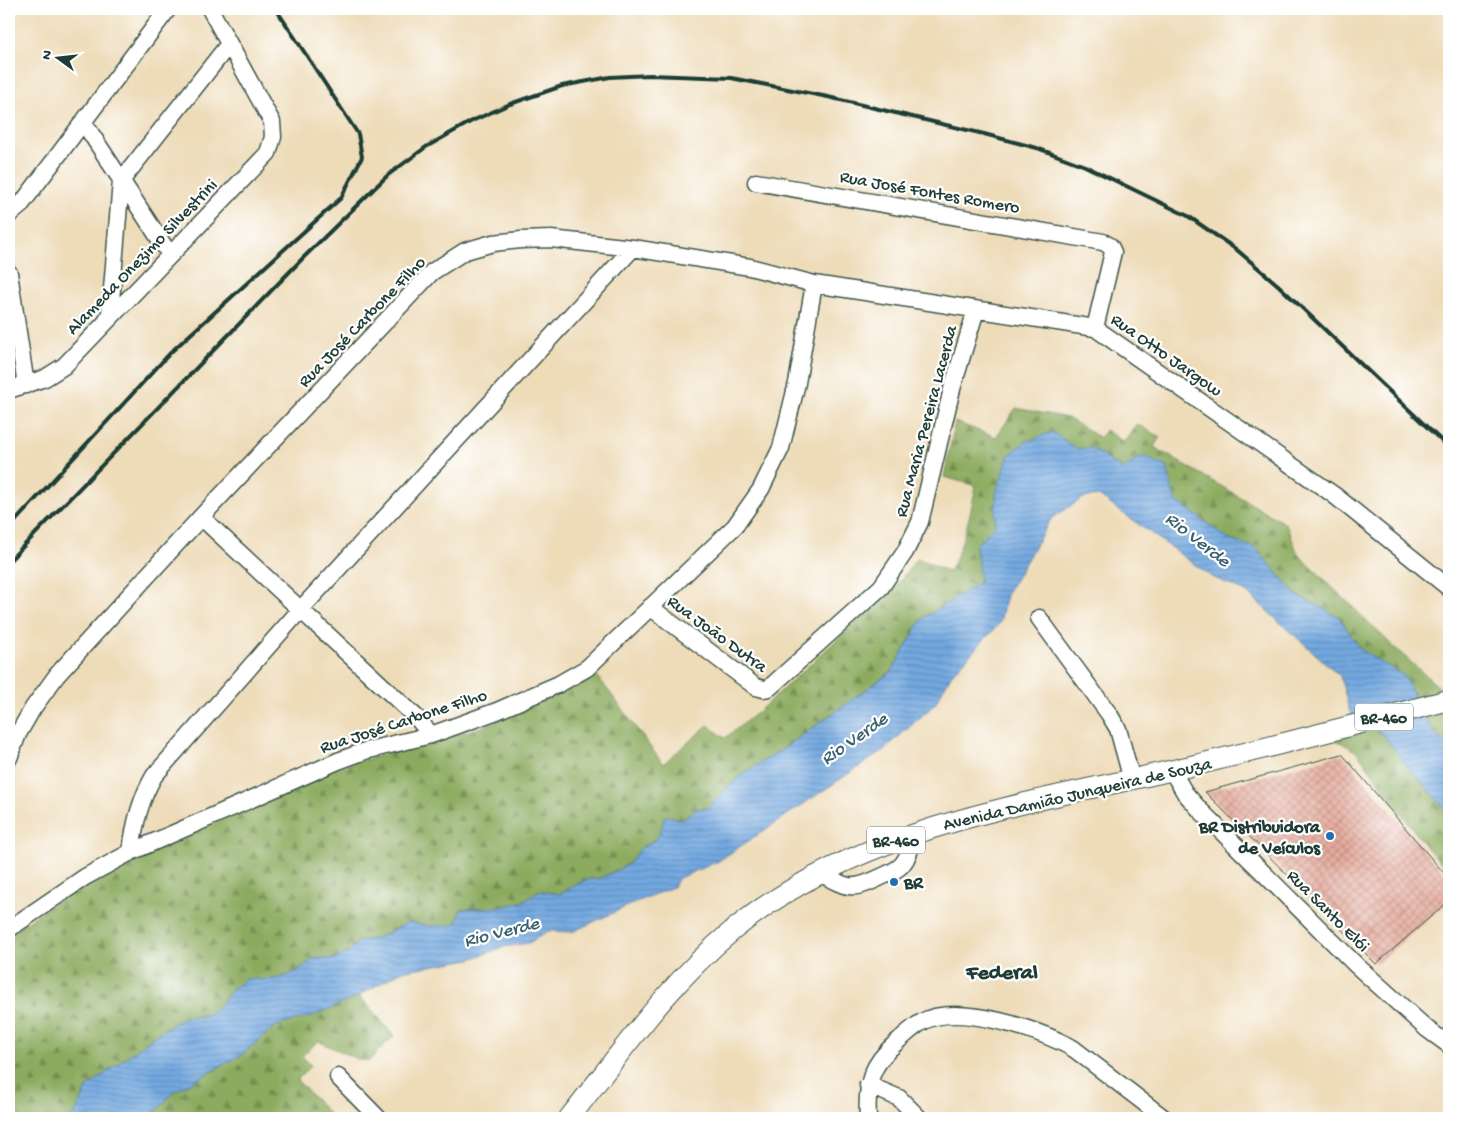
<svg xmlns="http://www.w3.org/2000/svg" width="1458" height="1127" font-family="'Gochi Hand',sans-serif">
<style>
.forest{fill:url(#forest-firs);stroke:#567449}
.water{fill:url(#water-rules);stroke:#49728a}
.building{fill:url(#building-cross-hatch)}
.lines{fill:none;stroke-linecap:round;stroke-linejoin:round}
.minor-casing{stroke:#3e5548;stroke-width:19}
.major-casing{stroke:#3e5548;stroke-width:22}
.minor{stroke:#fff;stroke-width:16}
.major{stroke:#fff;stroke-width:20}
.rail{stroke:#1f3d34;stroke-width:4}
.poi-dot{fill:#1f6fb2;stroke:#fff;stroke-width:2}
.labels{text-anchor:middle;stroke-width:4.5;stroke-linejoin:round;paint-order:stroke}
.shield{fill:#fff;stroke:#627771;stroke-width:1}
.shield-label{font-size:16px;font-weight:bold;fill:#1f3d34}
.street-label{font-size:18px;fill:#1f3d34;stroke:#fff}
.poi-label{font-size:18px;font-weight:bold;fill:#1f3d34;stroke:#fff;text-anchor:end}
.water-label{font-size:19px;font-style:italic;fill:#3c6270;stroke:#fff}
.district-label{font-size:22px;font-weight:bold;fill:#1f3d34;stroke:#fff}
</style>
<defs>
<pattern id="forest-firs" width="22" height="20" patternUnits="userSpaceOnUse" patternTransform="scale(1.25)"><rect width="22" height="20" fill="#8cab5e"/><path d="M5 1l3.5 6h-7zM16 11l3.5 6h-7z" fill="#728c4e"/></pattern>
<pattern id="water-rules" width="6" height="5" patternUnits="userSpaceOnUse" patternTransform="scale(1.25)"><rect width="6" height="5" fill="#73a8e0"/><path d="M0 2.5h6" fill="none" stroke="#5e8ab6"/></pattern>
<pattern id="building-cross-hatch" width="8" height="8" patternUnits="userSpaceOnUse" patternTransform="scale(1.25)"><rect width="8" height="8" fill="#e7ac9d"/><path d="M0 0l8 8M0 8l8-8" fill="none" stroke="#bb8d81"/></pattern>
</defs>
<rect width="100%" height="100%" fill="#fff"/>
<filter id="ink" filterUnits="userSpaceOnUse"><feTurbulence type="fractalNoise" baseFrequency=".02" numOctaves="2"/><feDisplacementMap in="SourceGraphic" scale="10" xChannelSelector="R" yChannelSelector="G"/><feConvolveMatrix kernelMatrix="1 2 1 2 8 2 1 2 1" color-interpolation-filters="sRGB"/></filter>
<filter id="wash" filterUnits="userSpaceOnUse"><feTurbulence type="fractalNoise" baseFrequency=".0096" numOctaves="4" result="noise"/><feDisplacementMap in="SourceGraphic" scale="20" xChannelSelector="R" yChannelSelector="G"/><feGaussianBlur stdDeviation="1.12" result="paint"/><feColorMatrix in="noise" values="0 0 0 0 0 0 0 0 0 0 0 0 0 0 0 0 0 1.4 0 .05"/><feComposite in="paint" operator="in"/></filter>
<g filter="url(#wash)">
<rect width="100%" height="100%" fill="#eedcb9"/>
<path class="forest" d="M 1016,408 L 1068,418 L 1100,438 L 1105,430 L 1124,442 L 1137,424 L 1160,437 L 1154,447 L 1286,524 L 1298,554 L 1392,645 L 1444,692 L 1416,698 L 1403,676 L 1360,649 L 1339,617 L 1295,594 L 1256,548 L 1230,540 L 1175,500 L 1167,467 L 1123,470 L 1092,448 L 996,493 L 995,525 L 976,545 L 981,582 L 922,619 L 892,671 L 783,749 L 742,774 L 707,808 L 696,809 L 682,819 L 665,816 L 660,833 L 652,842 L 642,847 L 627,865 L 601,878 L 585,880 L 560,894 L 538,891 C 519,910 486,907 461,909 L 457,923 C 444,928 422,926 409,922 L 377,938 L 358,942 L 348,953 L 335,959 L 314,958 C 292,977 275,983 247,979 L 232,989 L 215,1011 L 202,1016 L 185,1017 L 158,1033 L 88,1087 L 75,1114 L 69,1118 L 9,1118 L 9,934 L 90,879 L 335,768 L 478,728 L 497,721 L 596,674 L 663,764 L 708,725 L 725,738 L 759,711 L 897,585 L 917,558 L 949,572 C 963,545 970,516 976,486 L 944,477 L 955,422 L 996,437 Z
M 1449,710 L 1449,746 L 1433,733 L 1425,716 Z
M 1374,729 L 1382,733 L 1407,766 L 1449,812 L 1449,871 L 1425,846 L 1357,752 L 1333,738 Z
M 359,995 L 394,1036 L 369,1061 L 357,1059 L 318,1041 L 302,1056 L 311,1065 L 297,1080 L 330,1115 L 326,1118 L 146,1118 L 157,1110 L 175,1091 L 241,1055 L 276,1026 L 312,1016 Z"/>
<path class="water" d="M 1052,432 L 1077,449 L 1092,448 L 1122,470 L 1143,456 L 1167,467 L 1175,500 L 1230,540 L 1256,548 L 1295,594 L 1339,617 L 1360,649 L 1404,676 L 1433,733 L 1449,746 L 1449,812 L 1407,766 L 1382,733 L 1351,716 L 1340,676 L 1246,592 L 1212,577 L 1099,496 L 1083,498 L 1051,519 L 1006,595 L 1000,623 L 951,675 L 935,704 L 884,750 L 717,862 L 679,878 L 673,887 L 634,903 L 572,932 L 548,931 L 529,943 L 503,947 L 471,959 L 402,971 L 353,999 L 312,1016 L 276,1026 L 241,1055 L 175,1091 L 157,1110 L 146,1118 L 69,1118 L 75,1114 L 88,1087 L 158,1033 L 185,1017 L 202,1016 L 215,1011 L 232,989 L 247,978 C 275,983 293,977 314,958 L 335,959 L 348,953 L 358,942 L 377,938 L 409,922 C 422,926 444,928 457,923 L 461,909 C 486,907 519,910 538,891 L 560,894 L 585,880 L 601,878 L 627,865 L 642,847 L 652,842 L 660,833 L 665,816 L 682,819 L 696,809 L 707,808 L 742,774 L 783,749 L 892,671 L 922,619 L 980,582 L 976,545 L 995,525 L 996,493 L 1009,455 L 1025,442 Z"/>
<g id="blocks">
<path class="building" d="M 1342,754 L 1449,879 L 1449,901 L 1376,964 L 1205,792 Z"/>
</g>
</g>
<g filter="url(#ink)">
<use href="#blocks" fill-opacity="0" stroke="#3e5548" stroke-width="1"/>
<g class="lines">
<defs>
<path id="minor" d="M 84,123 L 170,255
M 756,182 L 1103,242 L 1110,246 L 1113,252 L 1095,328
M 9,215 L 20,206 L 168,9
M 9,273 L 26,385
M 107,320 L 110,313 L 121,181 L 229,44
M 9,390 L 45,378 L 64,366 L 268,153 L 273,137 L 272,122 L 210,9
M 201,517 L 417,718 L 431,735
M 650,607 L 756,687 L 764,689 L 769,688 L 881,587 L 905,552 L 920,522 L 952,389 L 976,310
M 1039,618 L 1109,714 L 1118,729 L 1132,780
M 9,758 L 18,734 L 33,708 L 57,675 L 201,517 L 432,272 L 465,251 L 493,243 L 521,240 L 551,239 L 633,248 L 750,267 L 814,284 L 1095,328 L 1334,495 L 1449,588
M 1172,771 L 1185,793 L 1200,810 L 1356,965 L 1427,1029 L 1449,1045
M 131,852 C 134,824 140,800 154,776 L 301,609 L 633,248
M 820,873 C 848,889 852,891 881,877 C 889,873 899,870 904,862 C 910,854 912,842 915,833
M 9,929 L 85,877 L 131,852 L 338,761 L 365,751 L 431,735 L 497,711 L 559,684 L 587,668 L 735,526 L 761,489 L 781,448 L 797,383 L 814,284
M 338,1077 L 378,1118
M 868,1085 L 899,1098 L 919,1118
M 868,1118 C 866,1083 870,1065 898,1041 C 905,1035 913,1027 922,1022 C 956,1002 1042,1030 1074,1049 L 1164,1118"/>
<path id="major" d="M 569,1118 C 620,1054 668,984 732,931 C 856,829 1017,806 1169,771 C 1263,750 1356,724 1449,700"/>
</defs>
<use href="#minor" class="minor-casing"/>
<use href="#major" class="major-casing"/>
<use href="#minor" class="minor"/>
<use href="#major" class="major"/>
<path class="rail" d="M 9,528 L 172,351 L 341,198 L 362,157 L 358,134 L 276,9
M 9,561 L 303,258 L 388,175 L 426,147 L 472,121 L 510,104 L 562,86 L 610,77 L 650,75 L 731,78 L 828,97 L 984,134 L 1037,148 L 1085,166 L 1188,216 L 1237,250 L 1278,285 L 1449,448"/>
</g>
</g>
<g class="poi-dot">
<circle cx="1330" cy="836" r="5"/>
<circle cx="894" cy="882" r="5"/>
</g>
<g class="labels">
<g class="shield">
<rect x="1355" y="703.5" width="58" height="27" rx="4"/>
<rect x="867" y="826.5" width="58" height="27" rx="4"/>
</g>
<g class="shield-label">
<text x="1384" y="723">BR-460</text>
<text x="896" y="846">BR-460</text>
</g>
<g class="street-label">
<text transform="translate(930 191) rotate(10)" y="6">Rua José Fontes Romero</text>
<text transform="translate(141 256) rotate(-46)" y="6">Alameda Onezimo Silvestrini</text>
<text transform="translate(361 321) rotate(-46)" y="6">Rua José Carbone Filho</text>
<text transform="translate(1167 354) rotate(35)" y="6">Rua Otto Jargow</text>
<text transform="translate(925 421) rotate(-75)" y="6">Rua Maria Pereira Lacerda</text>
<text transform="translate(718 633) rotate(36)" y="6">Rua João Dutra</text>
<text transform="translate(403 720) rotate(-18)" y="6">Rua José Carbone Filho</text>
<text transform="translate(1077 793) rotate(-13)" y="6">Avenida Damião Junqueira de Souza</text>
<text transform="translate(1329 910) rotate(45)" y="6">Rua Santo Elói</text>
</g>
<g class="poi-label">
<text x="1320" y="832">BR Distribuidora<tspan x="1320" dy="21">de Veículos</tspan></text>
<text x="904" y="888" text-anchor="start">BR</text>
</g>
<g class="water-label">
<text transform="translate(1199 538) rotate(38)" y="7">Rio Verde</text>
<text transform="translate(853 737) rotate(-35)" y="7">Rio Verde</text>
<text transform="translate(501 930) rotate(-14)" y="7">Rio Verde</text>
</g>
<g class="district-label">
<text x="1002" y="978">Federal</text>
</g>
</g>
<rect width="1458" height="1127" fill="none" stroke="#fff" stroke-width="30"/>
<g transform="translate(58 58) rotate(285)" stroke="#ffffff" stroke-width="4" paint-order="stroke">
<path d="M0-4L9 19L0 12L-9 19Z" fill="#1f3d34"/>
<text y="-8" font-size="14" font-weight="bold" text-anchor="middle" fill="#1f3d34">N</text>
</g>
</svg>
